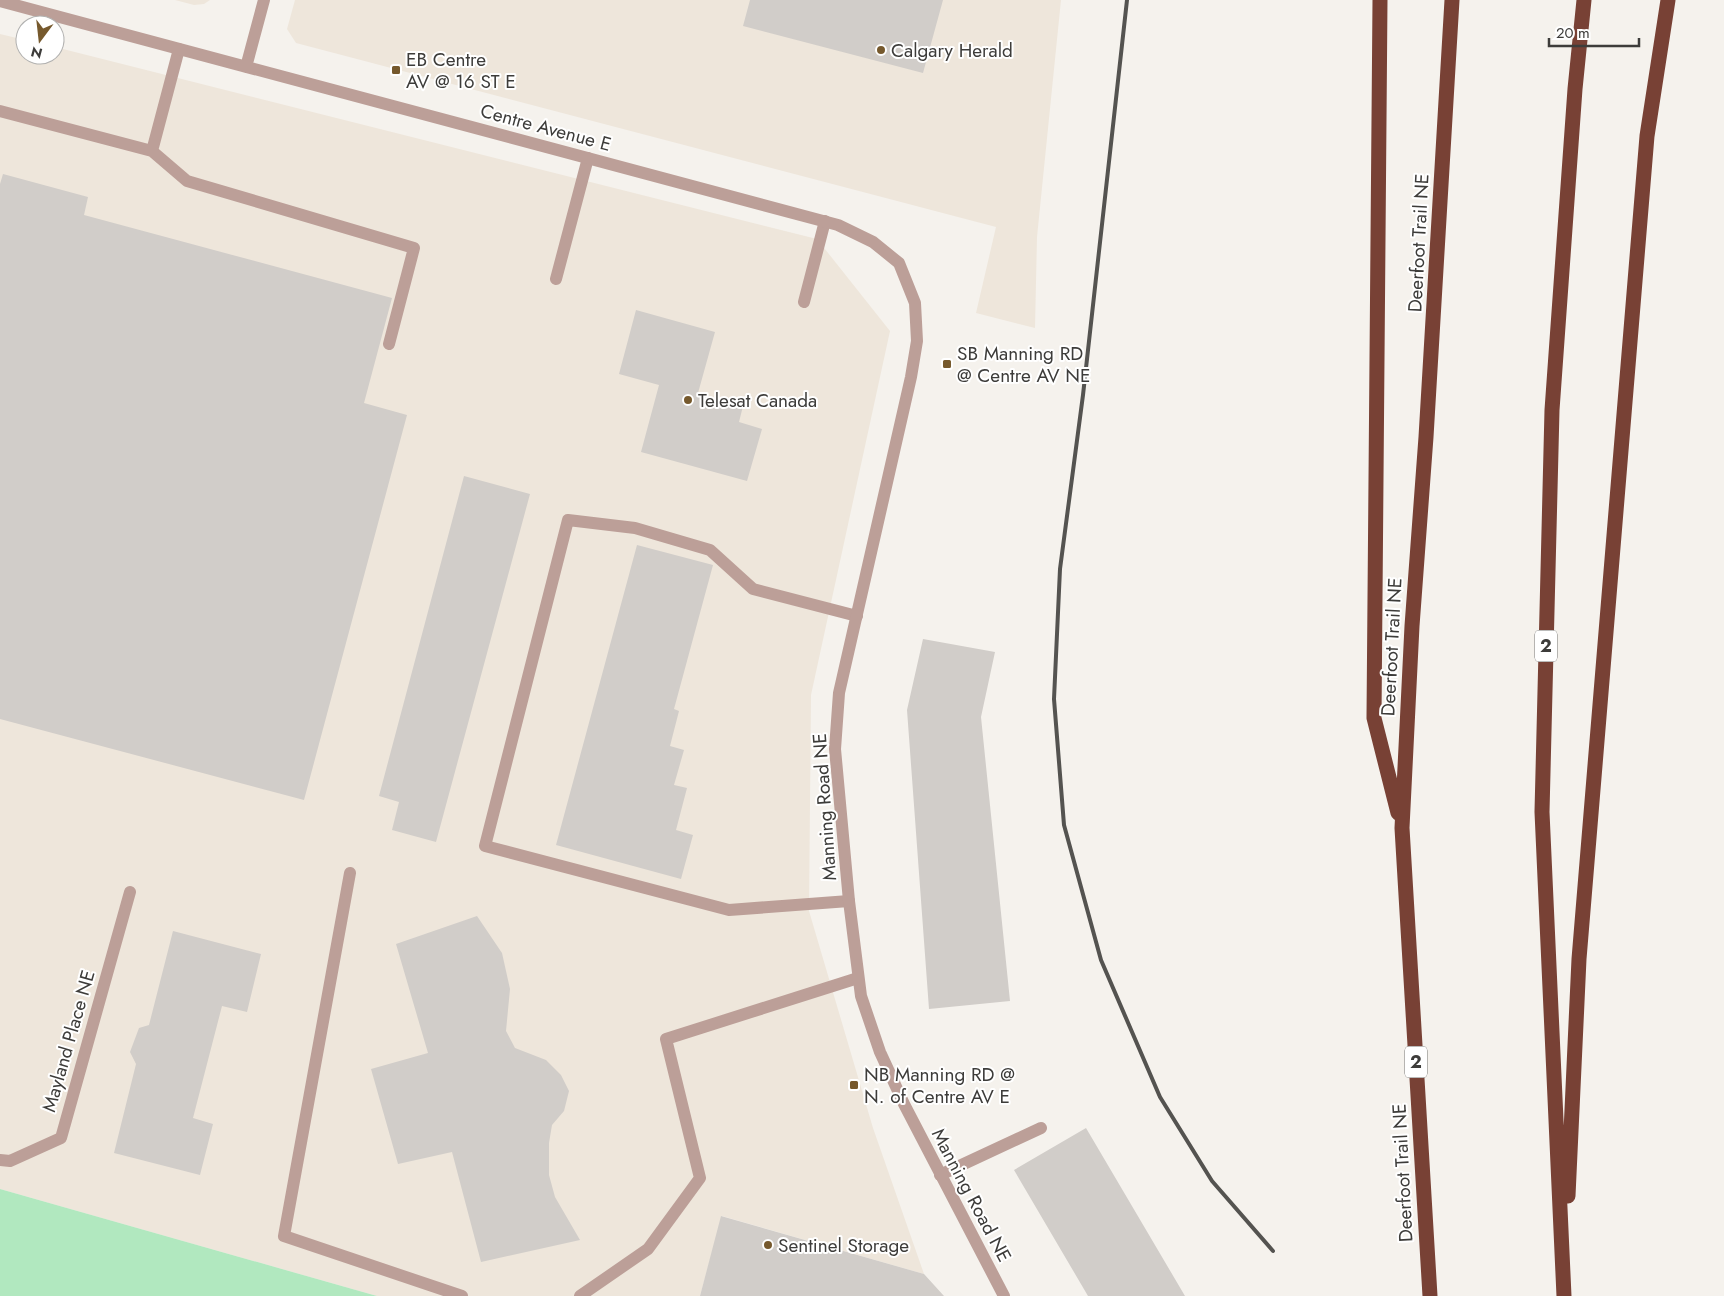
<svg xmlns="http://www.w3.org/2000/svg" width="1724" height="1296" font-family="Jost,sans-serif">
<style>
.built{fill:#eee6db}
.green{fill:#b1e8bf}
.building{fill:#d1cdc9}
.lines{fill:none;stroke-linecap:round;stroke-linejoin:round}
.lane{stroke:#bc9f98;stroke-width:12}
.street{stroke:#bc9f98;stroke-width:12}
.highway{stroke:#784135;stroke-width:15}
.rail{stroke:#545350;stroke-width:4}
.poi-dot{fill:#76592d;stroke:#fff;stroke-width:2}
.labels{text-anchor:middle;stroke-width:4;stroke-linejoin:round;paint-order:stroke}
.shield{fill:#fff;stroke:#777675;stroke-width:1}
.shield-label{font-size:18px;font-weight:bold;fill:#3d3c3a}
.poi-label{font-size:19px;fill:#3d3c3a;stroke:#fff;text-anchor:start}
.street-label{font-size:19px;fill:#3d3c3a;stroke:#fff}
</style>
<rect width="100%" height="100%" fill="#f5f2ed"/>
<path class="built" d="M 175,0 L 210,0 L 204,4 L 194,5 Z
M 295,0 L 1061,0 L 1037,237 L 1035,328 L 976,313 L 996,227 L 296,43 L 287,29 Z
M 0,34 L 25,40 L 25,55 L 55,55 L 55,47 L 817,239 L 890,331 L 811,695 L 809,911 L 873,1128 L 924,1274 L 722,1216 L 700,1296 L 377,1296 L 0,1189 Z"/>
<path class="green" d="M 0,1189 L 377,1296 L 0,1296 Z"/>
<path class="building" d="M 750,0 L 943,0 L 923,73 L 743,26 Z
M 3,174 L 88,197 L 84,215 L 392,298 L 364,403 L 407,415 L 304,800 L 0,719 L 0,184 Z
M 636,310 L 715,332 L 698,393 L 743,406 L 739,422 L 762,429 L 747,481 L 641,452 L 659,385 L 619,374 Z
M 464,476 L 530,494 L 436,842 L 392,830 L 399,802 L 379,796 Z
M 637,545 L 713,565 L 674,709 L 679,711 L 670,746 L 684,750 L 674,785 L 687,788 L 676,830 L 693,835 L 681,879 L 556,845 Z
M 923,639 L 995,652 L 981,717 L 1010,1001 L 929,1009 L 907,710 Z
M 477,916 L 502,953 L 510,989 L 506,1031 L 515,1048 L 546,1060 L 561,1075 L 569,1091 L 564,1111 L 552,1125 L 549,1143 L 549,1175 L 555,1197 L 580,1240 L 481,1262 L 452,1152 L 398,1164 L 371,1069 L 428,1053 L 396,944 Z
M 173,931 L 261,954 L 247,1012 L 222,1006 L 193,1118 L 213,1124 L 200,1175 L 114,1153 L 136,1064 L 130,1052 L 139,1028 L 149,1025 Z
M 1086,1128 L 1185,1296 L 1088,1296 L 1014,1170 Z
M 721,1216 L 924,1274 L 944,1296 L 700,1296 Z"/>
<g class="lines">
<path class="lane" d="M 0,111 L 152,151 L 187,181 L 414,248 L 389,344
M 152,151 L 179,49
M 556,279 L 588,158
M 804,302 L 825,221
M 350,873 L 284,1236 L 462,1296
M 849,901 L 729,910 L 485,846 L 568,520 L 635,528 L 710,550 L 753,589 L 857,616
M 0,1160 L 10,1161 L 61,1138 L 130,892
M 940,1175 L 1041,1128
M 580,1296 L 648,1249 L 700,1178 L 666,1039 L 858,978"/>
<path class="street" d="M 0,1 L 838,225 L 873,242 L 899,263 L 915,303 L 917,341 L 911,377 L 839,693 L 835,749 L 849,901 L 861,996 L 880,1052 L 904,1104 L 1004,1296
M 246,67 L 264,0"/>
<path class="highway" d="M 1380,0 L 1374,718 L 1398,813
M 1568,1196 L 1579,959 L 1647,136 L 1668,0
M 1430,1296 L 1402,828 L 1412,626 L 1426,437 L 1452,0
M 1564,1296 L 1542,812 L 1552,410 L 1575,89 L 1584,0"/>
<path class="rail" d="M 1127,0 L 1083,395 L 1060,569 L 1054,699 L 1064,825 L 1101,960 L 1160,1097 L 1212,1181 L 1273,1251"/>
</g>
<g class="poi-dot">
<circle cx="881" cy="50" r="5"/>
<rect x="391" y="65" width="10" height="10" rx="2.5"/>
<rect x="942" y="359" width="10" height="10" rx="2.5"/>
<circle cx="688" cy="400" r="5"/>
<rect x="849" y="1080" width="10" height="10" rx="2.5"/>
<circle cx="768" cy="1245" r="5"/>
</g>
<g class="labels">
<g class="shield">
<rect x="1535" y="630.5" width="22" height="31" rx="4"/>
<rect x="1405" y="1046.5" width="22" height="31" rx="4"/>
</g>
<g class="shield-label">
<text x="1546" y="652">2</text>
<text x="1416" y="1068">2</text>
</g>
<g class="poi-label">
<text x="891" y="57">Calgary Herald</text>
<text x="406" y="66">EB Centre<tspan x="406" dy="22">AV @ 16 ST E</tspan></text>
<text x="957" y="360">SB Manning RD<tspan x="957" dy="22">@ Centre AV NE</tspan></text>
<text x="698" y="407">Telesat Canada</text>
<text x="864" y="1081">NB Manning RD @<tspan x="864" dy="22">N. of Centre AV E</tspan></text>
<text x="778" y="1252">Sentinel Storage</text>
</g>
<g class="street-label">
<text transform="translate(546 127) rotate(15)" y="7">Centre Avenue E</text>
<text transform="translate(1418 243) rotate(-87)" y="7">Deerfoot Trail NE</text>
<text transform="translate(1391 647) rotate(-87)" y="7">Deerfoot Trail NE</text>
<text transform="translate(824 807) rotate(-94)" y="7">Manning Road NE</text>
<text transform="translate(68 1041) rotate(-74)" y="7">Mayland Place NE</text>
<text transform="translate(1402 1173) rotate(-93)" y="7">Deerfoot Trail NE</text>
<text transform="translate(972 1195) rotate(62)" y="7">Manning Road NE</text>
</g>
</g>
<g transform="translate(40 40) rotate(195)"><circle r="24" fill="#ffffff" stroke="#b1b1b0"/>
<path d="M0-4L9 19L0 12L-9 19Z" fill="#76592d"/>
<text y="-8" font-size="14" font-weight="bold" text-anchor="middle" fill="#3d3c3a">N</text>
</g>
<path d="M1549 38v8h90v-8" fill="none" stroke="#3d3c3a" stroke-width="2.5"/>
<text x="1556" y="38" font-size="15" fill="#3d3c3a" stroke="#ffffff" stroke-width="4" paint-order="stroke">20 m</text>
</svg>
